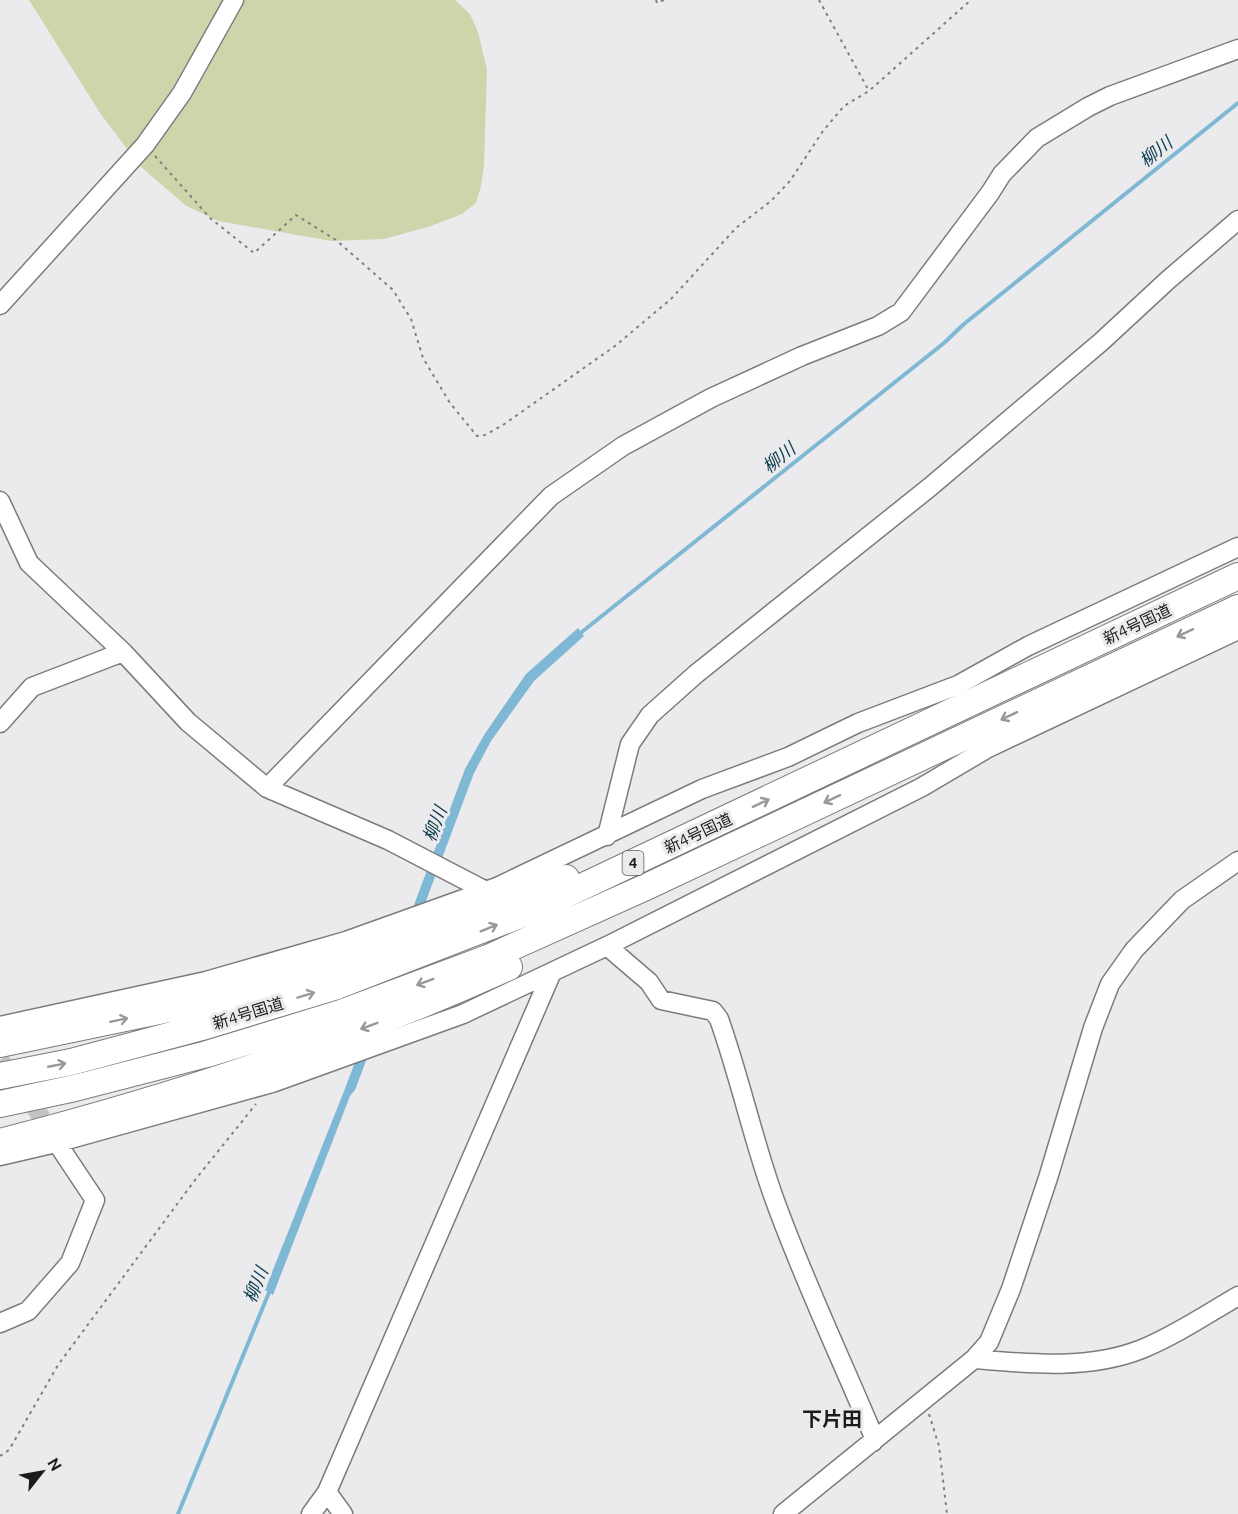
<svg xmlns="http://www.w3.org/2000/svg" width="1238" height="1514" font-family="Ubuntu,'Noto Sans JP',sans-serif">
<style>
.green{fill:#d0d4ab}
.water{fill:#7fb8d4}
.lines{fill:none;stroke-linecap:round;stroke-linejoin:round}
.stream{stroke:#7fb8d4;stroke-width:4}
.minor-tunnel{stroke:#c2c2c4;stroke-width:18;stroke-dasharray:18 9;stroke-linecap:butt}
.minor-casing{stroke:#7c7c7f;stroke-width:21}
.highway-casing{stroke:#7c7c7f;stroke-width:28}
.path{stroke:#7f7f81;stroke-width:2;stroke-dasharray:3 4.5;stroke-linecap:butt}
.minor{stroke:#fff;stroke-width:18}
.highway{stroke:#fff;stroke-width:26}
.oneway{stroke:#999}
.labels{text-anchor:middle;stroke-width:6;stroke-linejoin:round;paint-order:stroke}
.shield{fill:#ebebee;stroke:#5a5a5c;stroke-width:1.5}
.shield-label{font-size:15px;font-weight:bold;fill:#1c1c1d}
.street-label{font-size:16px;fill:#1c1c1d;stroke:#ebebee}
.water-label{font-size:18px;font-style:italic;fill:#083b4f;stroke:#ebebee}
.quarter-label{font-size:20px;font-weight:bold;fill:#1c1c1d;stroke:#ebebee}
</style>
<rect width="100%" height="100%" fill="#ebebee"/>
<path class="green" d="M 29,0 L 455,0 L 470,14 L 478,32 L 487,70 L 484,164 L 481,186 L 476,203 L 462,214 L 428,227 L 384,239 L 331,241 L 218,221 L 185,205 L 140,166 L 100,113 Z"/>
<path class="water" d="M 578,628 L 584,636 L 534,681 L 491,741 L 474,773 L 355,1090 L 350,1096 L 273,1295 L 265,1290 L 346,1086 L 465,769 L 484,735 L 526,674 Z"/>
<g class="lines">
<path class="stream" d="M 578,635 L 944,343 L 964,324 L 1238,103
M 178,1514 L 270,1290"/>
<path class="minor-tunnel" d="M 0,1060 L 43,1119"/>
<defs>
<path id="minor" d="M 0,305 L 145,145 L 182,93 L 234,0
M 0,501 L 29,563 L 123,652 L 188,722 L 267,788 L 388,840 L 486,891
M 0,723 L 32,687 L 123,652
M 267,788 L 551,496 L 623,446 L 711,398 L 802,356 L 878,326 L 901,312 L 990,193 L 1002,174 L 1037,138 L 1088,107 L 1110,96 L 1238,49
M 607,836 L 630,744 L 650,715 L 696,674 L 930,487 L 1101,342 L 1168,280 L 1238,220
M 607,946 L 649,982 L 661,1000 L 713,1011 L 719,1019 C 740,1078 753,1140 774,1198 C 803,1279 840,1356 873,1435 L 873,1442
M 0,1026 L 206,981 L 346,941 L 497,887 L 702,789 L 788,757 L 858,723 L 958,685 L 1028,646 L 1238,547
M 0,1156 L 56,1143 L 272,1083 L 463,1014 L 607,946 L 922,787 L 988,748 L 1238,630
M 0,1323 L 28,1311 L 70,1263 L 95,1200 L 51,1134
M 974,1359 C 1030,1364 1089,1370 1142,1349 C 1176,1335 1207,1314 1238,1296
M 327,1492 L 343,1514
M 311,1514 L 327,1492 L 552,972
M 783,1514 L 974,1359 L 989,1342 L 1011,1289 L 1048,1178 L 1093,1028 L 1110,984 L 1134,950 L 1182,900 L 1238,861"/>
<path id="highway" d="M 0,1044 L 183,1006 L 328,965 L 566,878
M 0,1076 L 71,1062 L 202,1027 L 337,986 L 533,910 L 1238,576
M 0,1104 L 75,1088 L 207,1054 L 341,1013 L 488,958 L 646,887 L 1238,608
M 0,1142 C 175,1097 344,1042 509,967"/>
</defs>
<use href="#minor" class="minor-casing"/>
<use href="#highway" class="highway-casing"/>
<path class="path" d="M 656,0 L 657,3 L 664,0
M 819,0 L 869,91
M 155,156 L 210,218 L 254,253 L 296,215 L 336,240 L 393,290 L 411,319 L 423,358 L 450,403 L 477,436 L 485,435 L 503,425 L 615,346 L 671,299 L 736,228 L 771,201 L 790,181 L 823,131 L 844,106 L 869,91 L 971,0
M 929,1414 L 939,1446 L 947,1514
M 0,1456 L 9,1450 L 58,1365 L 195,1180 L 256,1104"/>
<use href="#minor" class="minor"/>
<use href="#highway" class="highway"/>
</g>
<defs><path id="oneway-shaft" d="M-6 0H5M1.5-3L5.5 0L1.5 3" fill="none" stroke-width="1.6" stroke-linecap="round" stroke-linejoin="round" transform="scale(1.5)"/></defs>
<g class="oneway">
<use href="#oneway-shaft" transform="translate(1185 633) rotate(155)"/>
<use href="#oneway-shaft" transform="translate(1009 716) rotate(155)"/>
<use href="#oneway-shaft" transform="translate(832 799) rotate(155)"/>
<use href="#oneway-shaft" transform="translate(761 803) rotate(-25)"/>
<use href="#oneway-shaft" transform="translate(489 928) rotate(-22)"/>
<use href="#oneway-shaft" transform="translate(425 982) rotate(160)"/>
<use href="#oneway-shaft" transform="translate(306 995) rotate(-17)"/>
<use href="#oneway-shaft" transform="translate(119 1020) rotate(-12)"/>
<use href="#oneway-shaft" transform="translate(369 1026) rotate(159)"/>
<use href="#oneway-shaft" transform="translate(57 1065) rotate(-11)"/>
</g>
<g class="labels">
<rect class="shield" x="622.5" y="851" width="21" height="24" rx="4.5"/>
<g class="shield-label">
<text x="633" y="868">4</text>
</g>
<g class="street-label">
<text transform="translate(1137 624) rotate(-25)" y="6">新4号国道</text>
<text transform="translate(698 833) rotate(-25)" y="6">新4号国道</text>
<text transform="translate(248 1013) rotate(-17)" y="6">新4号国道</text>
</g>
<g class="water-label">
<text transform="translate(1156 152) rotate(-39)" y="6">柳川</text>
<text transform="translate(779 458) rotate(-39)" y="6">柳川</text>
<text transform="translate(435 824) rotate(-69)" y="6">柳川</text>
<text transform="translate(256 1285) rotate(-68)" y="6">柳川</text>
</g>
<g class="quarter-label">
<text x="832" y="1426">下片田</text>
</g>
</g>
<g transform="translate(42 1472) rotate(59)" stroke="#ebebee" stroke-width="4.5" paint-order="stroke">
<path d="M0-4.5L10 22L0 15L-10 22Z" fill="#1c1c1d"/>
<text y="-9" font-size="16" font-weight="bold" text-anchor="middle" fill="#1c1c1d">N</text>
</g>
</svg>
